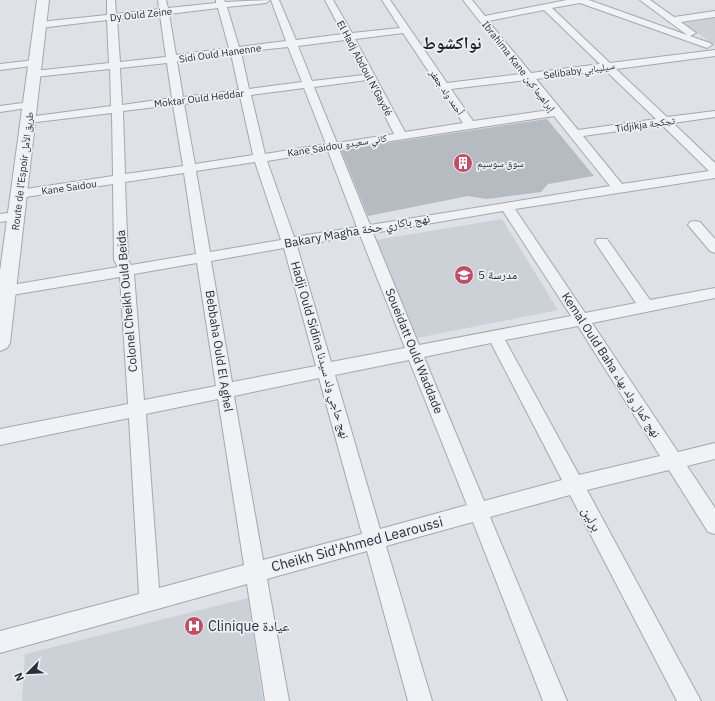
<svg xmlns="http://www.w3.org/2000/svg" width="715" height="701" font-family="'IBM Plex Sans','Noto Naskh Arabic',sans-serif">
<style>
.built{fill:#ccd1d7}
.building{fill:#b6bbc2}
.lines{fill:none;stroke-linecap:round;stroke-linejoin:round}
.minor-casing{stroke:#a4a8af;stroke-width:2}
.tertiary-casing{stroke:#a4a8af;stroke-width:2}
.minor{fill:#f0f2f5;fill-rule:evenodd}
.tertiary{fill:#f0f2f5;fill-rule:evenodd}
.labels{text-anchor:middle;stroke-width:3.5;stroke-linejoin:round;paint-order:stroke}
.far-street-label{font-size:10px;fill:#29303b;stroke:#edf0f4}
.far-poi-label{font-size:10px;fill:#29303b;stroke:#edf0f4;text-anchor:start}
.street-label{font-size:12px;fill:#29303b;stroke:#edf0f4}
.poi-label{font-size:12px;fill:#29303b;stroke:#edf0f4;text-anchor:start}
.near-street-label{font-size:14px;fill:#29303b;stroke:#edf0f4}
.near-poi-label{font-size:14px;fill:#29303b;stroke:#edf0f4;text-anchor:start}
.far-town-label{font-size:17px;font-weight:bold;fill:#1b212c;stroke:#edf0f4}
</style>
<rect width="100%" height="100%" fill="#dee1e6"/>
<path class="built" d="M 715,18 L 715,46 L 684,23 Z
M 502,219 L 558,310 L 417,338 L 376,240 Z
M 248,598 L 263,701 L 22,701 L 25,654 Z"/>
<path class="building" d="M 547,119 L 594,176 L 548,184 L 541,192 L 487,199 L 468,196 L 368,216 L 341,150 Z"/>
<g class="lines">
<defs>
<path id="minor" d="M 107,0 L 115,0 L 116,14 L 159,9 L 158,0 L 166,0 L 168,8 L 216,3 L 216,0 L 224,0 L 225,2 L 270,0 L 266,3 L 227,7 L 239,47 L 286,41 L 271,0 L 279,0 L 296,40 L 343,34 L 325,0 L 333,0 L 352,33 L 400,28 L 382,0 L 390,0 L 447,83 L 521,74 L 463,0 L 472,0 L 485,16 L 567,0 L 589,0 L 687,35 L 640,0 L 650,0 L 674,17 L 715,11 L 715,17 L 681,22 L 696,33 L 690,36 L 710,43 L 712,45 L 707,48 L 580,3 L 552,8 L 610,63 L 715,50 L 715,56 L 616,69 L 667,117 L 715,111 L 715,117 L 673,123 L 715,163 L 715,178 L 515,209 L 585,313 L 636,303 L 595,242 L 597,239 L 607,239 L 650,300 L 715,288 L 715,298 L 592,323 L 678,452 L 715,443 L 715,459 L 687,466 L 715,508 L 715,534 L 708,532 L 669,470 L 587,490 L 701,701 L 677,701 L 570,495 L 490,517 L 567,701 L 543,701 L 473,522 L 386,546 L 432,701 L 408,701 L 367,551 L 267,579 L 289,701 L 265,701 L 247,584 L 0,653 L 0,631 L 139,594 L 129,418 L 0,445 L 0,429 L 128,404 L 120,277 L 0,297 L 0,287 L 118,267 L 114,260 L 113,184 L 19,198 L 14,197 L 13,194 L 14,191 L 19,190 L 113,176 L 112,113 L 28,123 L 22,120 L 28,117 L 111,106 L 110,69 L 34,77 L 29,74 L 34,71 L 109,63 L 107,20 L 40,28 L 35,25 L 40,22 L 107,15 ZM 218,8 L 229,48 L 176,55 L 169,14 ZM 544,10 L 600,64 L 531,73 L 488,21 ZM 160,15 L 166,57 L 120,62 L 117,19 ZM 403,33 L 463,123 L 405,132 L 355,39 ZM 345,40 L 364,75 L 312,81 L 298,46 ZM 288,47 L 302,82 L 249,89 L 241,52 ZM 231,54 L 239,90 L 183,97 L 177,61 ZM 167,63 L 172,98 L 122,105 L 120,68 ZM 605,70 L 656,119 L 578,130 L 536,79 ZM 367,80 L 394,134 L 337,143 L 314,87 ZM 526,80 L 549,110 L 473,121 L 451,89 ZM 304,88 L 326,144 L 265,154 L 251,95 ZM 240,96 L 253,155 L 195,164 L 184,104 ZM 173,105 L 183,166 L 125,174 L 123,111 ZM 554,116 L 610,186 L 370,225 L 339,149 ZM 662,125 L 709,171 L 622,184 L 583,136 ZM 328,151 L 357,227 L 294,237 L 267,161 ZM 255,162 L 281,240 L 210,252 L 196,171 ZM 184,173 L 196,254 L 131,265 L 128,260 L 125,182 ZM 503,211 L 571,316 L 419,345 L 373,233 ZM 360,235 L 405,348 L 331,362 L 297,246 ZM 284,248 L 316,366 L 232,382 L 211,261 ZM 197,263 L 216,386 L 144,400 L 134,274 ZM 578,326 L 588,342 L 660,456 L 579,475 L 505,340 ZM 491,343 L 562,480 L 484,501 L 424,357 ZM 409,360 L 467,505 L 380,529 L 335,375 ZM 319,378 L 362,534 L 263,560 L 234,396 ZM 218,399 L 244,565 L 159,588 L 146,414 Z
M 35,60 L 40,63 L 39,65 L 0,70 L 0,64 Z
M 30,102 L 36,105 L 34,107 L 0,112 L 0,106 Z
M 16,212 L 21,213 L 23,216 L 21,219 L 0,222 L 0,214 Z
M 695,221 L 700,222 L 715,239 L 715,253 L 710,251 L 688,225 L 690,222 Z"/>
<path id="tertiary" d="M 37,0 L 49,0 L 10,343 L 7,348 L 0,351 L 0,271 Z"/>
</defs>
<use href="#minor" class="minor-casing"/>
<use href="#tertiary" class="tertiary-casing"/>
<use href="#minor" class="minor"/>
<use href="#tertiary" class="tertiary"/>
</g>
<defs>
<symbol id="building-disc" viewBox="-11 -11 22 22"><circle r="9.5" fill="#c04e64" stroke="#edf0f4"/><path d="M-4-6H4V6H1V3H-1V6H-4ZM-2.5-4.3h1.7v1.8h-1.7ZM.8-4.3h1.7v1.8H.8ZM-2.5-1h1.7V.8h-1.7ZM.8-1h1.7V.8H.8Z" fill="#fff"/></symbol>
<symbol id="school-disc" viewBox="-11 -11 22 22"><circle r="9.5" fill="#c04e64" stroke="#edf0f4"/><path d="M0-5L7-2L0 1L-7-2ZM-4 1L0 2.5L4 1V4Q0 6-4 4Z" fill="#fff"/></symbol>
<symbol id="hospital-disc" viewBox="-11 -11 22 22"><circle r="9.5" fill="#c04e64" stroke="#edf0f4"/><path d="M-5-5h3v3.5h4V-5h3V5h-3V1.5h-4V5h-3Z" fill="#fff"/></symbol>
</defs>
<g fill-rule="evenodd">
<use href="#building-disc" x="452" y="152" width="22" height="22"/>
<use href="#school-disc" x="453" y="264" width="22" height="22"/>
<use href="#hospital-disc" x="183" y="615" width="22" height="22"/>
</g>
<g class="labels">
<g class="far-street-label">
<text transform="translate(141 14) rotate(-6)" y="4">Dy Ould Zeine</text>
<text transform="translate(220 53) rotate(-8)" y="4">Sidi Ould Hanenne</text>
<text transform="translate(519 66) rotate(52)" y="4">Ibrahima Kane إبراهيما كين</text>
<text transform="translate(365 68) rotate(62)" y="4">El Hadj Abdoul N'Gaydé</text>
<text transform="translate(579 70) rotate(-8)" y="4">Selibaby سيليبابي</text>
<text transform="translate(447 92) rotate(56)" y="4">أحمد ولد جعفر</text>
<text transform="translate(199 98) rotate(-7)" y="4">Moktar Ould Heddar</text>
<text transform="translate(645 124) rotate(-8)" y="4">Tidjikja تجكجة</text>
<text transform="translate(337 145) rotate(-9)" y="4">Kane Saidou كاني سعيدو</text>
<text transform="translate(22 171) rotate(-83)" y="4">Route de l’Espoir طريق الأمل</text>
<text transform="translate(69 187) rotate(-8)" y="4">Kane Saidou</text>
</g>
<g class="far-poi-label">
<text x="477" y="167">سوق سوسيم</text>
</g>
<g class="street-label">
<text transform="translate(357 231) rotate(-10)" y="4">Bakary Magha نهج باكاري حخة</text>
<text transform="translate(127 301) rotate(-95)" y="4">Colonel Cheikh Ould Beida</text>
<text transform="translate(320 350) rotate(74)" y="4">Hadji Ould Sidina نهج حاجي ولد سيدنا</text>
<text transform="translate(219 351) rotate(81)" y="4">Bebbaha Ould El Aghel</text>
<text transform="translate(414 351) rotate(68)" y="4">Soueidatt Ould Waddade</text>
<text transform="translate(611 365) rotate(57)" y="4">Kemal Ould Baha نهج كمال ولد بهاء</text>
</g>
<g class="poi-label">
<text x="478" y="279">مدرسة 5</text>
</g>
<g class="near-street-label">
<text transform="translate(592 519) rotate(62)" y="5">برلين</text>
<text transform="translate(357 544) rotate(-15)" y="5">Cheikh Sid'Ahmed Learoussi</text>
</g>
<g class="near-poi-label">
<text x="208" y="631">Clinique عيادة</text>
</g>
<g class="far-town-label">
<text x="452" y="49">نواكشوط</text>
</g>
</g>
<g transform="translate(28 673) rotate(246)" stroke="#edf0f4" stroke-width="3" paint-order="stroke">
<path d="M0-3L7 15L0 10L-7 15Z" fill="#29303b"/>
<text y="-6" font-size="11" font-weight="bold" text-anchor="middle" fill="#29303b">N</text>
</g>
</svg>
